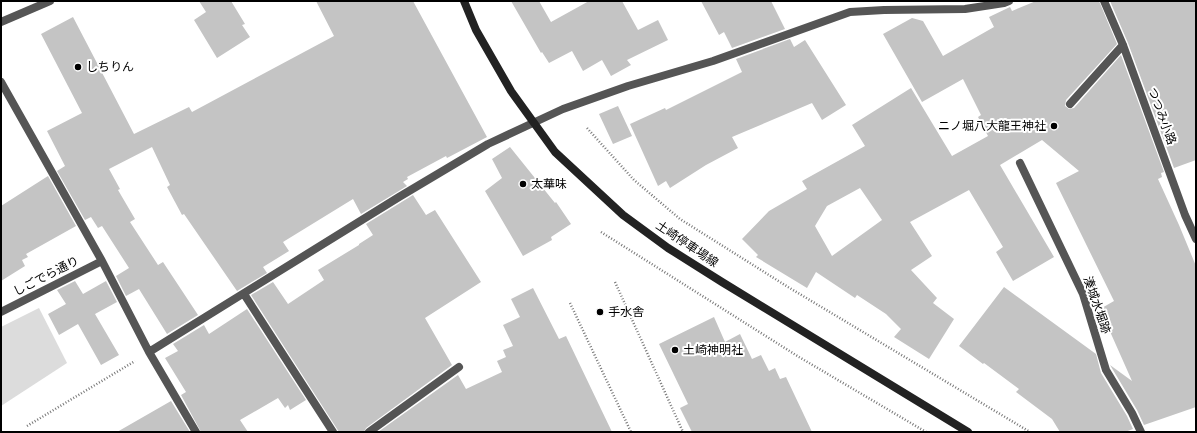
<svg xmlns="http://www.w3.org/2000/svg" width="1197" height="433" font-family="Barlow,'Noto Sans JP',sans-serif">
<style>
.green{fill:#dcdcdc}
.building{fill:#c4c4c4;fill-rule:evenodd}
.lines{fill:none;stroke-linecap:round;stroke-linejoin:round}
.path{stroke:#777;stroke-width:2.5;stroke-dasharray:1 2;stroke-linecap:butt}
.street{stroke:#555;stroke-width:8}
.secondary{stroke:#222;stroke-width:8}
.poi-dot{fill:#000;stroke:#fff;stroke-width:1.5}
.labels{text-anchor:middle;stroke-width:4;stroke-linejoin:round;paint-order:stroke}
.poi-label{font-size:12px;fill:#000;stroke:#fff;text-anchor:start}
.street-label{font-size:12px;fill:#000;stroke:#fff}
</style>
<rect width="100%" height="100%" fill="#fff"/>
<path class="green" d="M 39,308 L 67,363 L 1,406 L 1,327 Z"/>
<path class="building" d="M 199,1 L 231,1 L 245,24 L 242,25 L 250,37 L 217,58 L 194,20 L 206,12 Z
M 316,1 L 413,1 L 487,137 L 447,158 L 446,156 L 407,177 L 408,179 L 403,182 L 407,186 L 361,214 L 353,199 L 283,242 L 289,251 L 263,267 L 267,273 L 237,291 L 184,214 L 182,215 L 167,187 L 170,185 L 152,147 L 109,169 L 120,189 L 118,190 L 135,219 L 130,222 L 158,265 L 163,262 L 198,315 L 167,334 L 139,289 L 126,296 L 116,276 L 129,268 L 102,226 L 98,228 L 91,217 L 85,220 L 57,171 L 65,166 L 47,131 L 82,113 L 41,34 L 73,17 L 134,134 L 189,107 L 192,112 L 334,36 Z
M 511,1 L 539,1 L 551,22 L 589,1 L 622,1 L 638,30 L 658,20 L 668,40 L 627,60 L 631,65 L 611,76 L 602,60 L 583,71 L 572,51 L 549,63 L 542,52 L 541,53 Z
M 701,1 L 771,1 L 785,29 L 732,48 L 724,32 L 719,35 Z
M 1036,1 L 1099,1 L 1117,44 L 1066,100 L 1065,106 L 1069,109 L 1074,108 L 1121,55 L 1164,172 L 1161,173 L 1162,177 L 1158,179 L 1179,225 L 1196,266 L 1196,407 L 1144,425 L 1137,410 L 1110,365 L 1132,381 L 1100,309 L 1114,301 L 1056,183 L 1079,171 L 1042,140 L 1000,165 L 1054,257 L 1013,281 L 996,252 L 1003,247 L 969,190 L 910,222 L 932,256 L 911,270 L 937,298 L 933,303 L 954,319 L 929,359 L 894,337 L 901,329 L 886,314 L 857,295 L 855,298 L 816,272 L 807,288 L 756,257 L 758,255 L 742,239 L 769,211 L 807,189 L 802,181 L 865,146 L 852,125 L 911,88 L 952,156 L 988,136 L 978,117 L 981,115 L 963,79 L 922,102 L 883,34 L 912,18 L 923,21 L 943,56 L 994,27 L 989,17 L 1010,7 L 1012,11 ZM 860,188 L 882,220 L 832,256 L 815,226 L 827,206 Z
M 1110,1 L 1196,1 L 1196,160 L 1174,168 L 1128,43 Z
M 790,39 L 794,47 L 805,40 L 846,105 L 822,120 L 812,103 L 732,137 L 738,148 L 706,165 L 670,188 L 666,181 L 658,186 L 630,124 L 665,108 L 666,110 L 742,72 L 736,59 Z
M 618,106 L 632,136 L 613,144 L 599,114 Z
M 510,147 L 555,203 L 556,202 L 571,224 L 551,237 L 552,240 L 523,256 L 485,191 L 502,178 L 492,159 Z
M 48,176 L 76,226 L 26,254 L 28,257 L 22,260 L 25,266 L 1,281 L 1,206 Z
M 413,195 L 426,215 L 435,210 L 481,282 L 425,318 L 452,365 L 366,428 L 364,432 L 339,432 L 251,295 L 273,282 L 288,304 L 324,280 L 318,270 L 359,245 L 359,244 L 373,235 L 366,224 Z
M 75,281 L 83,294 L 106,281 L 117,302 L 95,314 L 119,355 L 101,365 L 78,324 L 59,335 L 48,314 L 66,304 L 57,290 Z
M 1004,287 L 1096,354 L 1101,373 L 1127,416 L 1133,429 L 1125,432 L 1060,432 L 1052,419 L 1016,392 L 1019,389 L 984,363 L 983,364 L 959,346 Z
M 533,288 L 559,339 L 566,336 L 612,432 L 378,432 L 458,375 L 466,389 L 502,372 L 497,361 L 506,357 L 503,350 L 513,346 L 503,325 L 520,317 L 511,299 Z
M 247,309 L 306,400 L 290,410 L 288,405 L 285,408 L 278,398 L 240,420 L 248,432 L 201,432 L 181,395 L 186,392 L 165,358 L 178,351 L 173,344 L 204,325 L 209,334 Z
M 714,317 L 725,342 L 740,334 L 752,359 L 761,355 L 769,371 L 775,368 L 780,379 L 786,377 L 812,432 L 692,432 L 680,408 L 688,404 L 659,344 Z
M 171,401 L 190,432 L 117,432 Z"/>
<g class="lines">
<path class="path" d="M 587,128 L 634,180 L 680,219 L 788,287 L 1030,432
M 601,232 L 799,357 L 926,432
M 615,282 L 683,432
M 570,303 L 631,432
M 27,426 L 135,361"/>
<path class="street" d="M 1104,1 L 1123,45 L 1185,215 L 1196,239
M 1,22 L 50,1
M 1,82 L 102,261 L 149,352 L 196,432
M 1070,104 L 1123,45
M 1020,163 L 1083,294 L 1106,370 L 1132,413 L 1141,432
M 244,294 L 333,432
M 1,312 L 102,261
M 149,352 L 399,197 L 488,144 L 563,109 L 628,86 L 713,61 L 850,12 L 884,10 L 965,9 L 1004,3 L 1009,1
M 369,432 L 459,367"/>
<path class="secondary" d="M 464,1 L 476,30 L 511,91 L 555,152 L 623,215 L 668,248 L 722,282 L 968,432"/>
</g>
<g class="poi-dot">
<circle cx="78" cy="67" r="4"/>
<circle cx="1054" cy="126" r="4"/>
<circle cx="523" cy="184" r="4"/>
<circle cx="600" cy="312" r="4"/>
<circle cx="675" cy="350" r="4"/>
</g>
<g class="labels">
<g class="poi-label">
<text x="86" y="71">しちりん</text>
<text x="1046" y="130" text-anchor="end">ニノ堀八大龍王神社</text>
<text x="531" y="188">太華味</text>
<text x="608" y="316">手水舎</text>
<text x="683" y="354">土崎神明社</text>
</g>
<g class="street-label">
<text transform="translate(1162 116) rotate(70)" y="4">つつみ小路</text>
<text transform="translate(687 244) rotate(34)" y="4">土崎停車場線</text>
<text transform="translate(46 276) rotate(-27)" y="4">しごでら通り</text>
<text transform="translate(1097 305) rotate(71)" y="4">湊城水堀跡</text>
</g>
</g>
<rect width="1197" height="433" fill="none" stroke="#000000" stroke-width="4"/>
</svg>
